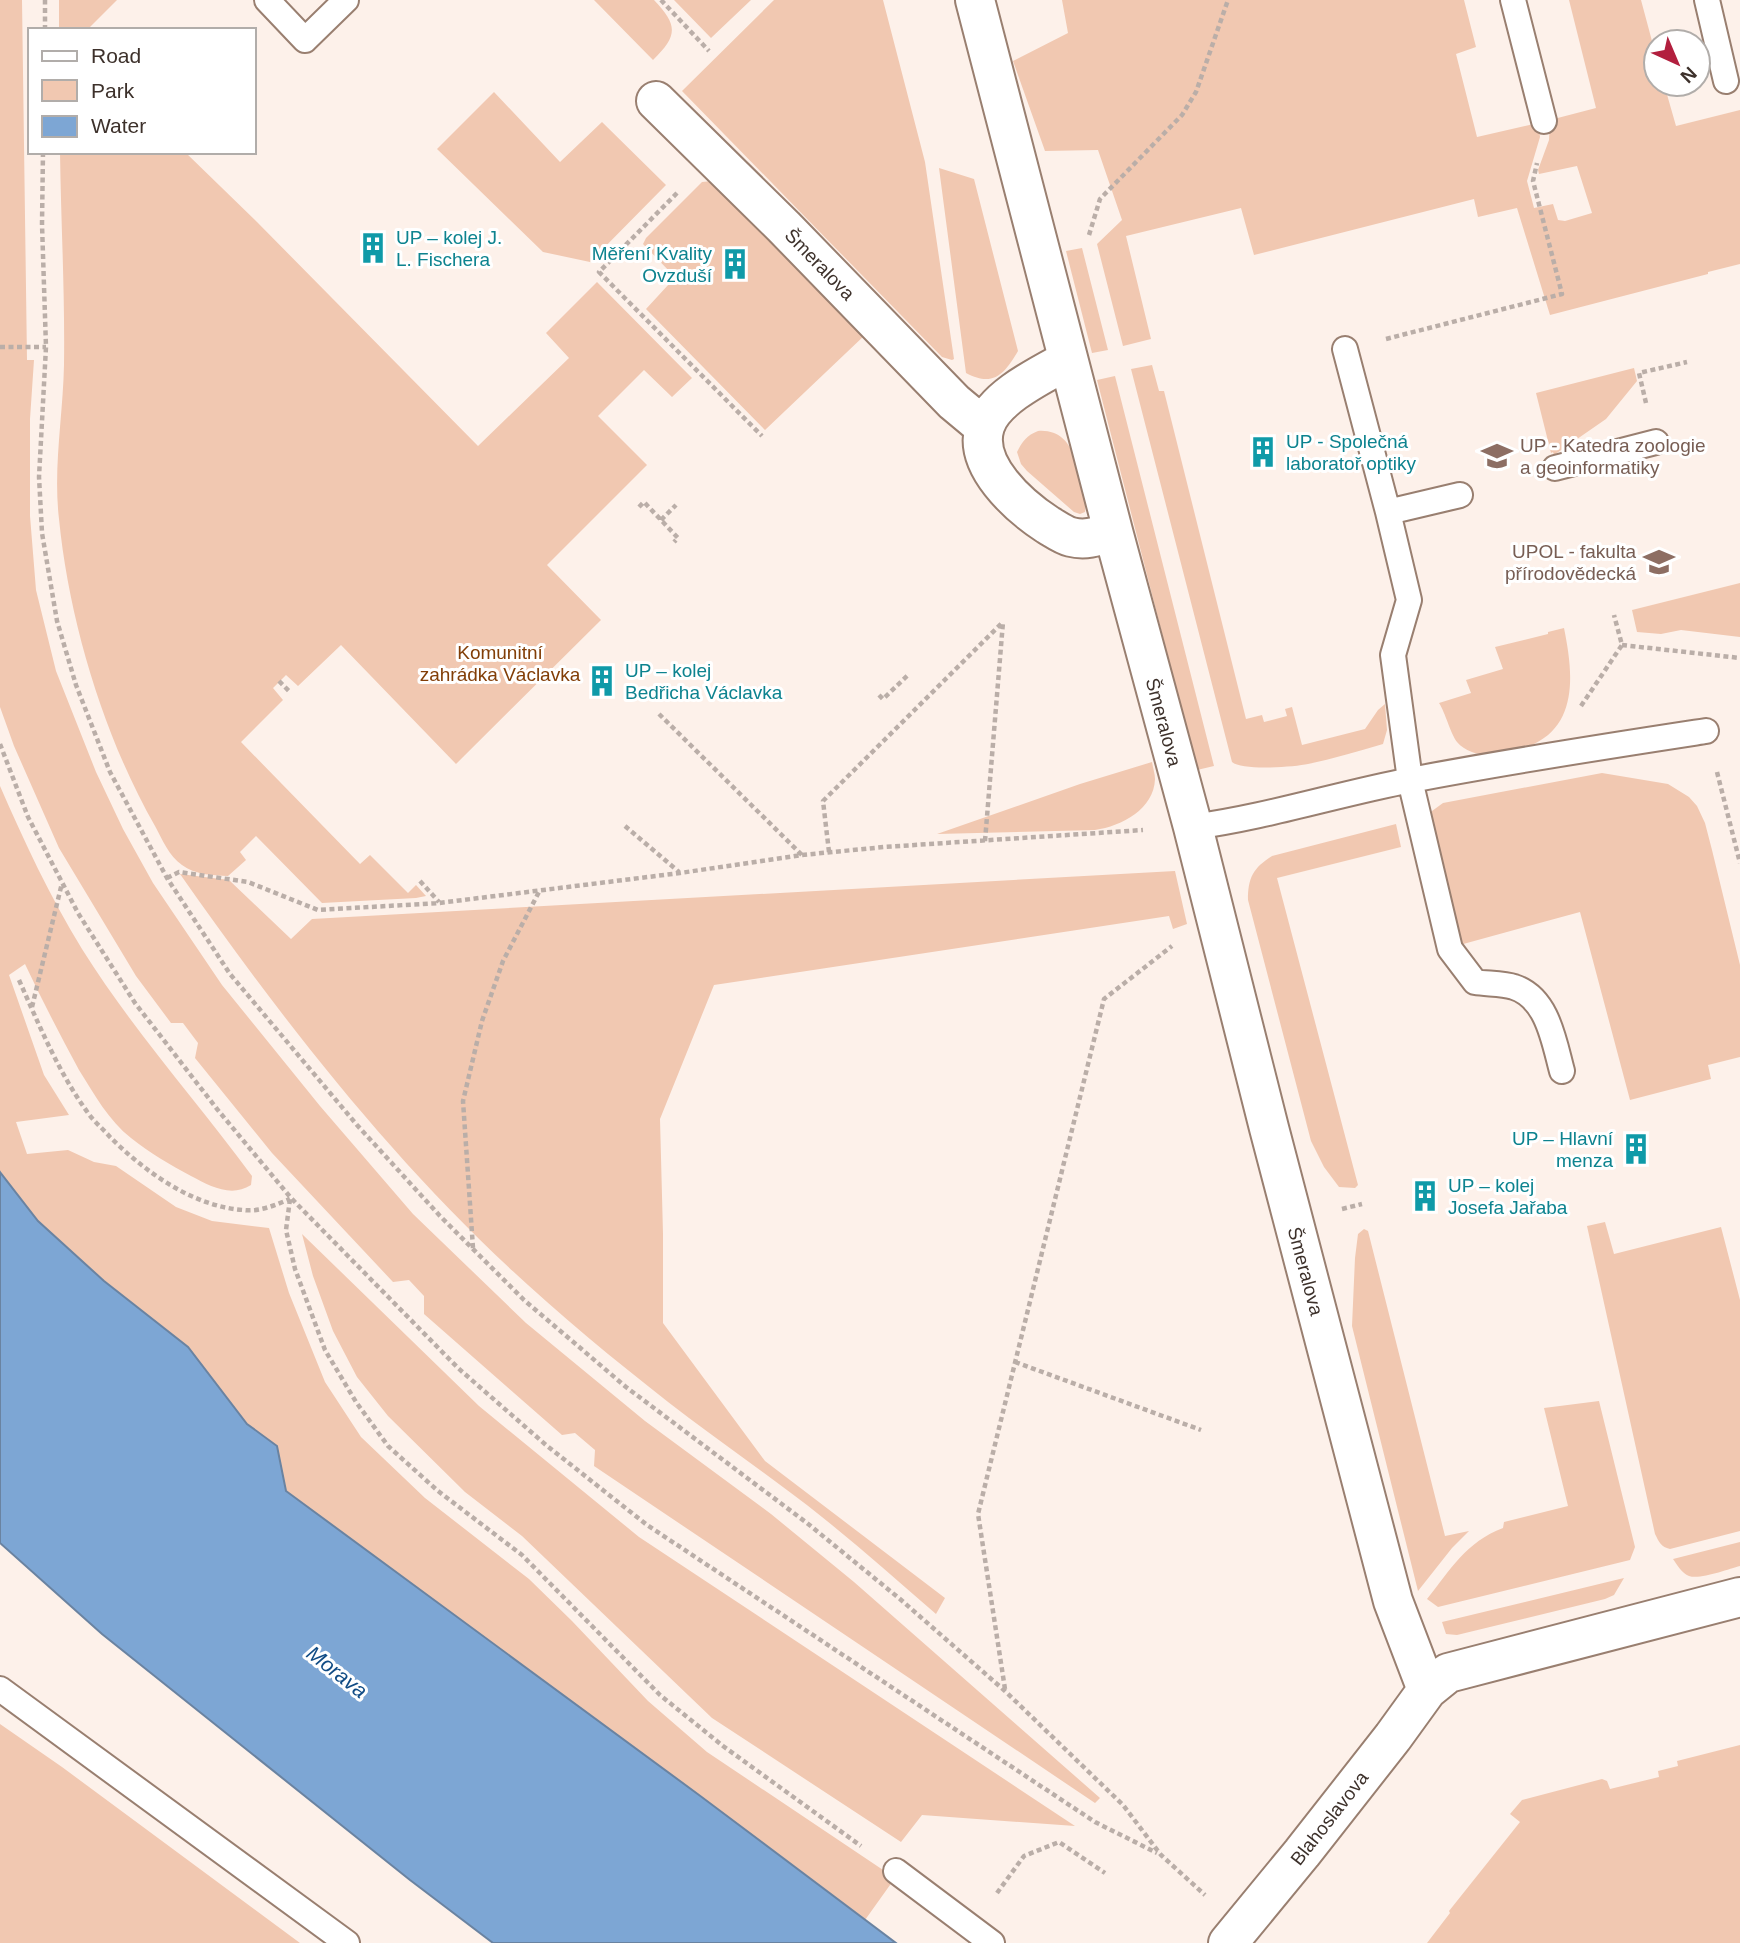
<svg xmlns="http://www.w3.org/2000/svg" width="1740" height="1943" font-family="Arial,sans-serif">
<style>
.green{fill:#f1c8b1}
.water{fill:#7da6d4;stroke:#6a83a1;stroke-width:2}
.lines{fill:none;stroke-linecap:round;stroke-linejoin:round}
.service-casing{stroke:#997f70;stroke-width:28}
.minor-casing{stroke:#997f70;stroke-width:42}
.path{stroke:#baaea8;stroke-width:4.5;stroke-dasharray:5 3.5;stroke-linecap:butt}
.service{stroke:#fff;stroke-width:24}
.minor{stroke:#fff;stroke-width:38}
.labels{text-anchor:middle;stroke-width:6;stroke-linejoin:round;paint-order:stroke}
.culture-label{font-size:19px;fill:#0d838f;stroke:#fff;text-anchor:start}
.street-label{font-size:19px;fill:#3d312b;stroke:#fff}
.education-label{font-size:19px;fill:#785e54;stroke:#fff;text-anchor:start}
.park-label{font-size:19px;fill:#823e07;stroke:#fff}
.water-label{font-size:21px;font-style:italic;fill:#114c85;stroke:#fff}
</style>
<rect width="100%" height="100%" fill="#fdf1ea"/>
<path class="green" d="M 0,0 L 22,0 L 27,360 L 34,360 L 30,419 L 30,516 L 36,590 L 56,671 L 96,772 L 123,829 L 153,883 L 222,985 L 320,1106 L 413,1214 L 526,1323 L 645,1421 L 771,1514 L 854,1582 L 1100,1798 L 1095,1803 L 594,1466 L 595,1450 L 575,1433 L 562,1435 L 424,1314 L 424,1296 L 409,1280 L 393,1282 L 272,1153 L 195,1058 L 198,1043 L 183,1023 L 171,1023 L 136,976 L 59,848 L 14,746 L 0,707 Z
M 59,0 L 117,0 L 87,30 L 59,30 Z
M 594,0 L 654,0 C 678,25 678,36 653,60 Z
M 674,0 L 751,0 L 711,38 Z
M 774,0 L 883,0 L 925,162 L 954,359 L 952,360 L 942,357 L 682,91 Z
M 1062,0 L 1464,0 L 1476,47 L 1456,54 L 1477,137 L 1538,123 L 1540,137 L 1527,181 L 1534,208 L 1553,204 L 1558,220 L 1565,221 L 1592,213 L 1577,166 L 1539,174 L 1538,170 L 1549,140 L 1550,120 L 1596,108 L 1569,0 L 1641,0 L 1656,56 L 1656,84 L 1664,84 L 1676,126 L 1740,110 L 1740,264 L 1708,272 L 1708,274 L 1550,315 L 1517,208 L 1478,217 L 1474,199 L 1254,255 L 1241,208 L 1126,236 L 1151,339 L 1123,346 L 1097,244 L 1122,220 L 1098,150 L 1045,151 L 1013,61 L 1068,33 Z
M 494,92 L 560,162 L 602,122 L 666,185 L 590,262 L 543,252 L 437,149 Z
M 60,152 L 185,152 L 257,222 L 478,446 L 569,358 L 546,333 L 597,282 L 692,378 L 672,397 L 644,370 L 598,416 L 647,465 L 547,565 L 601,620 L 456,764 L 341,645 L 298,686 L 286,675 L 273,688 L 283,700 L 241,742 L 360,864 L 370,855 L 408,893 L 416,885 L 426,896 L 416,898 L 322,903 L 256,836 L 240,852 L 246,860 L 228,876 C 212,875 195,875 182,865 C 169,856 162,839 155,826 C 104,737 69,621 59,519 C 53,468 63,416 64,365 C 65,294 61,223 60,152 Z
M 939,168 L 974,179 L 1018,351 C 1005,373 994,388 966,373 Z
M 712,181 L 866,334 L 765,430 L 646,309 L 669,284 L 672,274 L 643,244 L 646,238 L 702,182 Z
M 1082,248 L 1108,350 L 1092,353 L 1066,251 Z
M 1152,365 L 1159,391 L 1164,391 L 1246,719 L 1262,715 L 1264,722 L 1287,716 L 1285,709 L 1292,707 L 1302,745 L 1365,729 L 1378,710 L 1385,704 L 1387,730 L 1383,744 C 1358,751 1333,759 1308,764 C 1294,767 1242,771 1232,762 L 1131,369 Z
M 1634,368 L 1637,381 L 1606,419 L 1554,455 L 1553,452 L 1551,453 L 1536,393 Z
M 1115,376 L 1214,766 L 1197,770 L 1097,380 Z
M 1038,431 C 1077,428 1079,475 1086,504 L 1085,512 L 1080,514 L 1074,512 L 1027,471 L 1021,464 L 1017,452 C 1022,442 1027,435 1038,431 Z
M 1740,583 L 1740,637 L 1681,630 L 1661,634 L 1637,632 L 1632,610 Z
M 1564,628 C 1572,668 1580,722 1534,744 C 1525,749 1513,750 1503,753 C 1488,757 1468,755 1457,742 C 1451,735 1445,712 1439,703 L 1471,693 L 1466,680 L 1503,669 L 1495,647 L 1548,634 L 1548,632 Z
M 1152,762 C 1153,768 1155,774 1155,779 C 1154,809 1122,826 1095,830 L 937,834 L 1080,784 Z
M 1602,773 L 1668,784 L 1689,797 L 1697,806 L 1705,823 L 1712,850 L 1740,965 L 1740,1057 L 1708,1065 L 1711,1079 L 1630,1100 L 1580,912 L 1456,946 L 1429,821 L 1432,811 L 1443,803 Z
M 0,786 C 24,841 50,897 82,949 C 132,1029 196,1100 252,1176 L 251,1185 C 231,1198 210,1186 191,1176 C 170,1165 150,1153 131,1138 C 109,1121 94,1094 79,1070 C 60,1035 42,1000 25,964 L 9,975 L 44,1075 L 69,1115 L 16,1122 L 27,1154 L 68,1150 L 94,1162 L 116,1166 L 176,1207 L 212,1221 L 269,1228 L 289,1293 L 325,1382 L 361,1437 L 425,1498 L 529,1579 L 572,1621 L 648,1701 L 707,1752 L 895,1878 L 865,1920 L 286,1491 L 277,1446 L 247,1424 L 188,1347 L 104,1281 L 38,1221 L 0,1172 Z
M 1396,824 L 1401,847 L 1277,878 L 1358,1185 L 1355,1188 L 1339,1187 L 1324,1167 L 1311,1141 L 1248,900 C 1248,878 1253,868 1272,856 Z
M 1175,871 L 1187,924 L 1173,929 L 1169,916 L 714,985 L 660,1119 L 663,1234 L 663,1323 L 765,1461 L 945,1598 L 936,1614 C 898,1581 861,1548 822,1517 C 779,1483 733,1451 689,1418 C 634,1376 580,1332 528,1285 C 395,1165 283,1021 180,874 L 229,880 L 291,939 L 312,919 Z
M 1605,1222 L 1614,1254 L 1721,1227 L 1740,1300 L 1740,1531 L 1670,1549 C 1661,1547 1659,1542 1655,1534 L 1587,1226 Z
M 1364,1229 L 1368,1231 L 1445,1536 L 1469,1531 L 1452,1548 L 1418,1591 L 1352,1326 L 1355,1258 L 1358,1234 Z
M 302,1234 L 479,1406 L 639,1537 L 1075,1826 L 922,1815 L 901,1842 L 712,1718 L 522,1536 L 465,1492 L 388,1416 L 357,1377 L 333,1331 L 313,1276 Z
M 1599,1401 L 1635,1547 L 1630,1560 L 1438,1607 L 1427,1599 C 1451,1569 1466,1542 1503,1528 L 1504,1522 L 1568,1506 L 1544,1408 Z
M 1740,1542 L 1740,1566 C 1728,1569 1700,1580 1689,1576 C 1682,1573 1677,1565 1673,1559 Z
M 1624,1578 L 1614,1595 L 1605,1599 L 1457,1635 L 1446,1634 L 1442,1622 Z
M 0,1724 L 62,1767 L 300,1943 L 0,1943 Z
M 1740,1745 L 1740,1943 L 1427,1943 L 1450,1913 L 1449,1911 L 1520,1822 L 1510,1814 L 1522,1800 L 1602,1779 L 1607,1781 L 1610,1789 L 1659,1777 L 1658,1771 L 1678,1766 L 1677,1761 Z"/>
<path class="water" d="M 0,1172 L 38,1221 L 104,1281 L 188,1347 L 247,1424 L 277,1446 L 286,1491 L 699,1795 L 896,1943 L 493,1943 L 410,1880 L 102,1634 L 0,1543 Z"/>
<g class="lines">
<defs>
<path id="service" d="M 267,0 L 305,40 L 346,0
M 1513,0 L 1544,121
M 1707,0 L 1726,81
M 1345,349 L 1388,512
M 1555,468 L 1656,442
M 1460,495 L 1388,512 L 1409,600 L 1393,655 L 1410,780 L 1450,949 L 1475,982 C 1487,984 1503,983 1514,987 C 1548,998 1554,1042 1562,1071
M 1193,827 C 1267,817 1338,794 1411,780 C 1509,761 1608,746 1706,731
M 0,1689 L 347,1943
M 896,1871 L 992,1943"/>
<path id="minor" d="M 975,0 L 1113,531 L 1193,827 L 1269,1128 L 1393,1601 L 1427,1690
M 656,101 L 784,227 L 954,402 L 984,427
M 1068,360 C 1043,374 994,397 985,426 C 972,465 1019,506 1048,525 C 1055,529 1063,535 1071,537 C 1087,541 1098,536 1113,531
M 1228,1943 L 1302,1853 L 1393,1737 L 1427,1690 L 1448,1673 L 1740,1597"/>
</defs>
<use href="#service" class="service-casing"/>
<use href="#minor" class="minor-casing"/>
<path class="path" d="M 661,0 L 709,51
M 45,30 L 45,0
M 43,152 L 42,224 L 46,347 L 39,477 L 42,533 L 57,621 L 76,685 L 110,772 L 167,878 L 230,974 L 357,1125 L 440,1216 L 524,1300 L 626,1387 L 807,1523 L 900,1599 L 1005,1691 L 1123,1805 L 1161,1855 L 1205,1895
M 677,193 L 599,272 L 762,436
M 1089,235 L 1100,199 L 1182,115 L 1196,92 L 1228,0
M 1386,339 L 1562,294 L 1533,181 L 1537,163
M 0,347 L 46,347
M 1646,403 L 1639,373 L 1687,362
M 639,507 L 644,502 L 678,538 L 674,542
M 661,520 L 676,505
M 1622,645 L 1740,658
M 279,681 L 291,693
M 879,695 L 883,699 L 908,675
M 1581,706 L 1622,645 L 1614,615
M 659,714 L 802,855
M 0,744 L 28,817 L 78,913 L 135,1003 L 217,1109 L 291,1198 L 458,1368 L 546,1445 L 647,1525 L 1095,1822 L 1157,1853
M 1717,772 L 1740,863
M 625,826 L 679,872
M 985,841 L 1003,622
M 829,852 L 823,801 L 1003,622
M 167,878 L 179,872 L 248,882 L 318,910 L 439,903 L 680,873 L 802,855 L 884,847 L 1143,830
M 420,881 L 439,902
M 19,980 C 40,1027 60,1076 91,1117 C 97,1124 104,1130 110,1137 C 144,1171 193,1207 244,1210 C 260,1212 275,1205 290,1199
M 32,1007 L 62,883
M 290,1199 L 286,1230 L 295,1269 L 325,1350 L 356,1402 L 388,1446 L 438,1491 L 522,1555 L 660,1695 L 723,1746 L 861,1846
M 1342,1209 L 1362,1204
M 473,1248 L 463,1101 L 482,1021 L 503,961 L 540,890
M 1015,1362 L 1201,1430
M 1005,1689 L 978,1514 L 1104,999 L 1172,946
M 997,1893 L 1024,1856 L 1059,1842 L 1105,1873"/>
<use href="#service" class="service"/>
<use href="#minor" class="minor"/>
</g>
<defs>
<symbol id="building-bare" viewBox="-9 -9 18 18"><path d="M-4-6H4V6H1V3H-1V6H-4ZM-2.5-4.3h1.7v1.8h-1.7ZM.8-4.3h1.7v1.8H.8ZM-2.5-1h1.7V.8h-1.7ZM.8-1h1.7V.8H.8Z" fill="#0f9aa8" stroke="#fff" stroke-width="2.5" paint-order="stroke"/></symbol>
<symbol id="university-bare" viewBox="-9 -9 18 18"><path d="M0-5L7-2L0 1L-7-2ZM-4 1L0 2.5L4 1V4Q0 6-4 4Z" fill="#8d6e63" stroke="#fff" stroke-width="2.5" paint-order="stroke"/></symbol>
</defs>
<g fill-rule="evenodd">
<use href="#building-bare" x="351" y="226" width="44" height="44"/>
<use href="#building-bare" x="713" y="242" width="44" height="44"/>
<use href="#building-bare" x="1241" y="430" width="44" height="44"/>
<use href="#university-bare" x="1475" y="434" width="44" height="44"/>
<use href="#university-bare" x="1637" y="540" width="44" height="44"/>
<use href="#building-bare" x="580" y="659" width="44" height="44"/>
<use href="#building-bare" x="1614" y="1127" width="44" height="44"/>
<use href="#building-bare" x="1403" y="1174" width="44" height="44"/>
</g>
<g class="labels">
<g class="culture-label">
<text x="396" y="244">UP – kolej J.<tspan x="396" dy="22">L. Fischera</tspan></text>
<text x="712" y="260" text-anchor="end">Měření Kvality<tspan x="712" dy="22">Ovzduší</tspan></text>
<text x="1286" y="448">UP - Společná<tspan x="1286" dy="22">laboratoř optiky</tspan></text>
<text x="625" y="677">UP – kolej<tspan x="625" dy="22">Bedřicha Václavka</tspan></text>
<text x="1613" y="1145" text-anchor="end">UP – Hlavní<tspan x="1613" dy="22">menza</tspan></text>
<text x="1448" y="1192">UP – kolej<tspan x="1448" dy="22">Josefa Jařaba</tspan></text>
</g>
<g class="street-label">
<text transform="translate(820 264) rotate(46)" y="7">Šmeralova</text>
<text transform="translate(1164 722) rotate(75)" y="7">Šmeralova</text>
<text transform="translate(1306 1271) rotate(75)" y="7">Šmeralova</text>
<text transform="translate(1329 1818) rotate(-52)" y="7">Blahoslavova</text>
</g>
<g class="education-label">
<text x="1520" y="452">UP - Katedra zoologie<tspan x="1520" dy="22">a geoinformatiky</tspan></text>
<text x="1636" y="558" text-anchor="end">UPOL - fakulta<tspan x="1636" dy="22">přírodovědecká</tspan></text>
</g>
<g class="park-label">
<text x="500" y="659">Komunitní<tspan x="500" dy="22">zahrádka Václavka</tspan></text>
</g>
<g class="water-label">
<text transform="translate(337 1672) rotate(38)" y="7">Morava</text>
</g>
</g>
<rect x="28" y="28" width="228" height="126" fill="#ffffff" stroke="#b1adaa" stroke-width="2"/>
<rect x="42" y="51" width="35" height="10" fill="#ffffff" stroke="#b1adaa" stroke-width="2"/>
<text x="91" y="63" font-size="21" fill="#3d312b">Road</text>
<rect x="42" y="80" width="35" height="21" fill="#f1c8b1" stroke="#b1adaa" stroke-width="2"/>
<text x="91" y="98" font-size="21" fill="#3d312b">Park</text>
<rect x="42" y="116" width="35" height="21" fill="#7da6d4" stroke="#b1adaa" stroke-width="2"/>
<text x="91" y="133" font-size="21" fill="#3d312b">Water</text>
<g transform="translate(1677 63) rotate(136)"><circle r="33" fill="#ffffff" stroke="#b1adaa" stroke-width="2"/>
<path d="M0-5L12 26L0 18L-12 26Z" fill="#b21f3e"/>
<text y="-10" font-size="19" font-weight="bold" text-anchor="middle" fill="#3d312b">N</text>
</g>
</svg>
